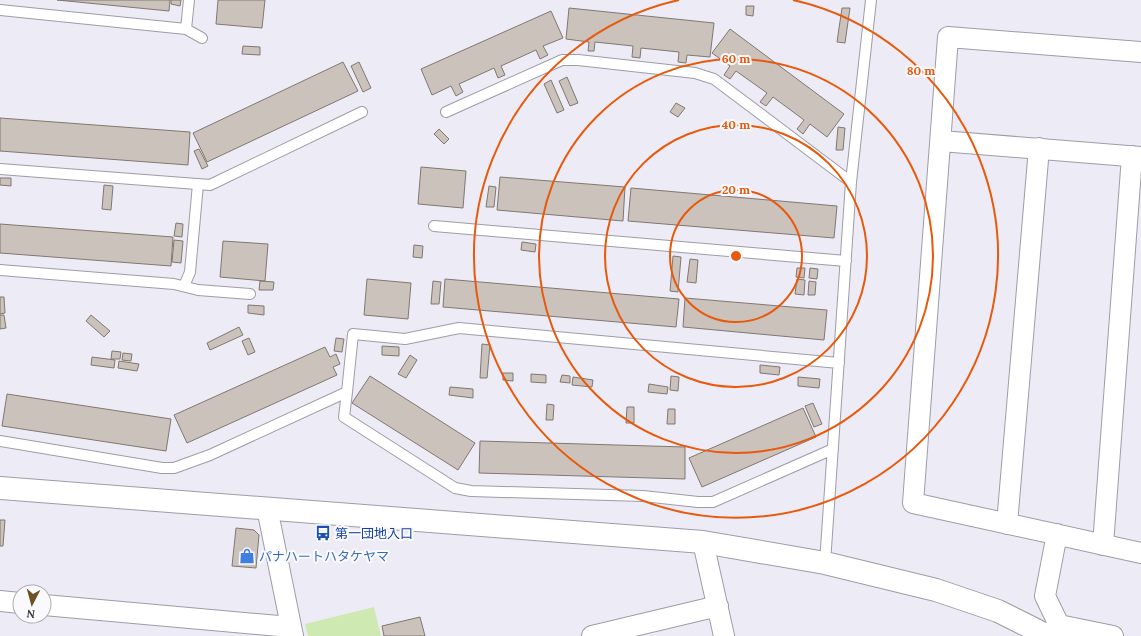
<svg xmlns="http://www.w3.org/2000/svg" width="1141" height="636" font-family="Lora,'Noto Sans JP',serif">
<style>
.green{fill:#cfe9b3}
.building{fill:#ccc2bc;stroke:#807771}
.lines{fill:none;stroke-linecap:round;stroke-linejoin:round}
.service-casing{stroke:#9e9ca6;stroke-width:12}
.minor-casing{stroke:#9e9ca6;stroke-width:22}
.tertiary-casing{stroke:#9e9ca6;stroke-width:24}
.service{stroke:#fff;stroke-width:10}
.minor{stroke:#fff;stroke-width:20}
.tertiary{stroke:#fff;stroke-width:22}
.ring{fill:none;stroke:#e8590c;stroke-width:2}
.labels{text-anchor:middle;stroke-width:4;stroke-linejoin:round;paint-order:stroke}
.transit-label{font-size:13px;fill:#164399;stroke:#fafafe;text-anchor:start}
.shop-label{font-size:13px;fill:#366cbe;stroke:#fafafe;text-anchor:start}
.centre{fill:#e8590c;stroke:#fafafe;stroke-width:2}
.ring-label{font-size:12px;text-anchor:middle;font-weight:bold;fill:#e8590c;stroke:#fafafe;stroke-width:4;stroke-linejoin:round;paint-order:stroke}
</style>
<rect width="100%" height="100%" fill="#edecf6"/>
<path class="green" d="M 374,607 L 381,636 L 308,636 L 305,624 Z"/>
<path class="building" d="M 57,0 L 170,0 L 169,11 Z
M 171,0 L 181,0 L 180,6 L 171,4 Z
M 218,0 L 265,0 L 262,28 L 216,24 Z
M 746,6 L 754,6 L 753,16 L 746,15 Z
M 569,8 L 714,23 L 710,57 L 687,55 L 686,63 L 678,62 L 679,52 L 641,48 L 640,58 L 632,57 L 633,46 L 595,42 L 594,51 L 588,51 L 589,42 L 566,39 Z
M 842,8 L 850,8 L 845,43 L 837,42 Z
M 551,11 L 563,38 L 543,46 L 548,55 L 540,59 L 536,50 L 501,66 L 505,75 L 498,78 L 494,68 L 459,84 L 463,92 L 456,96 L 451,86 L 432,95 L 421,69 Z
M 730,29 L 844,114 L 827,137 L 810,124 L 803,134 L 797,129 L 804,120 L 773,97 L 766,106 L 760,102 L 767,93 L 736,71 L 730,79 L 724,75 L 730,66 L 712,53 Z
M 243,46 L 260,47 L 260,55 L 242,54 Z
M 343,62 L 358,91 L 207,162 L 193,133 Z
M 359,62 L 371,88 L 363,92 L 351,66 Z
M 567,77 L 578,103 L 570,106 L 559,81 Z
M 551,80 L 564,110 L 557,113 L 544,84 Z
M 676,103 L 685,108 L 678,117 L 670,112 Z
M 0,118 L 190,132 L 188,165 L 0,151 Z
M 838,127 L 845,128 L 843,150 L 836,150 Z
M 439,129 L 449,139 L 444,144 L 434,134 Z
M 199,149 L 208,166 L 202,169 L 194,151 Z
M 421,167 L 466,171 L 463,208 L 418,204 Z
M 500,177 L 625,187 L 623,221 L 497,210 Z
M 0,178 L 11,178 L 11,186 L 0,185 Z
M 104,185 L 113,186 L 111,210 L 102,209 Z
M 489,186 L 496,187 L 494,207 L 486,207 Z
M 631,188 L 837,206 L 834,238 L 628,221 Z
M 176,223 L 183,224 L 182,237 L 174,236 Z
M 0,224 L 173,237 L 171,266 L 0,253 Z
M 174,240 L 183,241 L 181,263 L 172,262 Z
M 223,241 L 268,244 L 265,281 L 220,277 Z
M 522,242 L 536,244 L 535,252 L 521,250 Z
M 414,245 L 423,246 L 422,258 L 413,257 Z
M 673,256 L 681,257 L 678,292 L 670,291 Z
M 690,259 L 698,260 L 696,283 L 687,282 Z
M 797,268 L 805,268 L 804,278 L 796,277 Z
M 810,268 L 818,269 L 817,279 L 809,278 Z
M 367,279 L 411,283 L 408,319 L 364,315 Z
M 445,279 L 679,299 L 676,327 L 443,307 Z
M 797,279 L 805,280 L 804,295 L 795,294 Z
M 260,281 L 274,282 L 273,290 L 259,290 Z
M 433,281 L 441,282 L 439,304 L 431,304 Z
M 809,281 L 816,282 L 815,295 L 808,295 Z
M 0,297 L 4,297 L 5,313 L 0,314 Z
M 685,298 L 827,310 L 824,340 L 683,327 Z
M 248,305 L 264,306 L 264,315 L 248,313 Z
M 0,315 L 4,315 L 6,328 L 0,329 Z
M 91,315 L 110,331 L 104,337 L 86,321 Z
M 239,327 L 243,335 L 210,350 L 207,343 Z
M 249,338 L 255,352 L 248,355 L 242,341 Z
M 336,338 L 344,339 L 342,352 L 334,351 Z
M 482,344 L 490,345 L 487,378 L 480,378 Z
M 382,346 L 399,347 L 399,356 L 382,355 Z
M 325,347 L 330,357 L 336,354 L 340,364 L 333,367 L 337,375 L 187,443 L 174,415 Z
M 112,351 L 121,352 L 120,359 L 111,359 Z
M 123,353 L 132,354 L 131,361 L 122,360 Z
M 410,355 L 417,360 L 406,378 L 398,374 Z
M 92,357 L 115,360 L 114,368 L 91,365 Z
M 119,361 L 139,364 L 137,371 L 118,368 Z
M 760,365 L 780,367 L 779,375 L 760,373 Z
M 503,373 L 513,373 L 513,381 L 503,380 Z
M 531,374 L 546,375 L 546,383 L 531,382 Z
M 562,375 L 570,376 L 570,383 L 560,382 Z
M 370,376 L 475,443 L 458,470 L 352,403 Z
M 671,376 L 679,377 L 678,391 L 670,390 Z
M 573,377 L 593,380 L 592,387 L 572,385 Z
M 798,377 L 820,379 L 819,388 L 798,386 Z
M 649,384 L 668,387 L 667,394 L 648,392 Z
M 450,387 L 473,389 L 473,398 L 449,395 Z
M 7,394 L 171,419 L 166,451 L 2,426 Z
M 813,403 L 822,424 L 814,427 L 805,406 Z
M 547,404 L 554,405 L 553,420 L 546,420 Z
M 627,407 L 634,407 L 634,423 L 626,423 Z
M 803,408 L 816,437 L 702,487 L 689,458 Z
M 668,409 L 675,409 L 675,424 L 667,424 Z
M 480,441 L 685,447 L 685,479 L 479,473 Z
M 0,520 L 5,520 L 3,546 L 0,546 Z
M 236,528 L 254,530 L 259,535 L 256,568 L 232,566 Z
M 420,617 L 425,636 L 384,636 L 382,626 Z"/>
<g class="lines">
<defs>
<path id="service" d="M 189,0 L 186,29 L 202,38
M 0,10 L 186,29
M 446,112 L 562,60 L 578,60 L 695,73 L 714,79 L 851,182
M 0,169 L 210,185 L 362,112
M 434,226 L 846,261
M 0,270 L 174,284 L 198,290 L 250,294
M 184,286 L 190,272 L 198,184
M 347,392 L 344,417 L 455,488 L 471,491 L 643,496 L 698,502 L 713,502 L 833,449
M 0,441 L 162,468 L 174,468 L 210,455 L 347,392 L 353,334 L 405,339 L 459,328 L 839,363
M 825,563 L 851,182 L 871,0"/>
<path id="minor" d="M 1141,52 L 948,37 L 913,503 L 1141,553
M 941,141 L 1141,157
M 267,508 L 293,636
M 1007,524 L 1039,148
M 1057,534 L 1045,596 L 1059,625
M 703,542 L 724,636
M 1103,545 L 1132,156
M 0,601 L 20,603
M 44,605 L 290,627
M 1050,634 L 1059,625 L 1113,636
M 592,636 L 718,606"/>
<path id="tertiary" d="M 0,488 L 703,542 L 825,563 L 936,590 L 998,611 L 1048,636"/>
</defs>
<use href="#service" class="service-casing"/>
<use href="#minor" class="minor-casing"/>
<use href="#tertiary" class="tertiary-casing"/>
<use href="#service" class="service"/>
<use href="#minor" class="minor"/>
<use href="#tertiary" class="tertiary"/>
</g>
<g class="ring">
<circle cx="736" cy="256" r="66"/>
<circle cx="736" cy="256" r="131"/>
<circle cx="736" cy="256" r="197"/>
<path d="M793 0A262 262 0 1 1 679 0"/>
</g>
<defs>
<symbol id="bus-bare" viewBox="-9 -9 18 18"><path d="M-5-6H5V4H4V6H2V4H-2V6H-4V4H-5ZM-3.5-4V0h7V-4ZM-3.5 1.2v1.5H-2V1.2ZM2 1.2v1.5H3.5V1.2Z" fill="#1a4fb4" stroke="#fafafe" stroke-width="2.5" paint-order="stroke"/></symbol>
<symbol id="shop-bare" viewBox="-9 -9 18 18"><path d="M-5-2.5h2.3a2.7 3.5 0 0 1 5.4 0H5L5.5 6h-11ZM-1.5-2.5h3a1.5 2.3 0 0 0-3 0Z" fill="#3f7fe0" stroke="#fafafe" stroke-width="2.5" paint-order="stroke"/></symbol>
</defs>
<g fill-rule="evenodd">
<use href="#bus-bare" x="312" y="522" width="22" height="22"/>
<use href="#shop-bare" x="236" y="545" width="22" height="22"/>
</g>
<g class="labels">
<g class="transit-label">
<text x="335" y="538">第一団地入口</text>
</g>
<g class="shop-label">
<text x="259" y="561">パナハートハタケヤマ</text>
</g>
</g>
<circle cx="736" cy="256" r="6" class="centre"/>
<g class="ring-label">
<text x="736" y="63">60 m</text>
<text x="921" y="75">80 m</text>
<text x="736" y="129">40 m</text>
<text x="736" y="194">20 m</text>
</g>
<g transform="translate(32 604) rotate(186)"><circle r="19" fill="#fafafe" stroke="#adadb1"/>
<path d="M0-3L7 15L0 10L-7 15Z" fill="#6d5224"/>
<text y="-6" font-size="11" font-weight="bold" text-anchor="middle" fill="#3a393e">N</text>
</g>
</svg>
